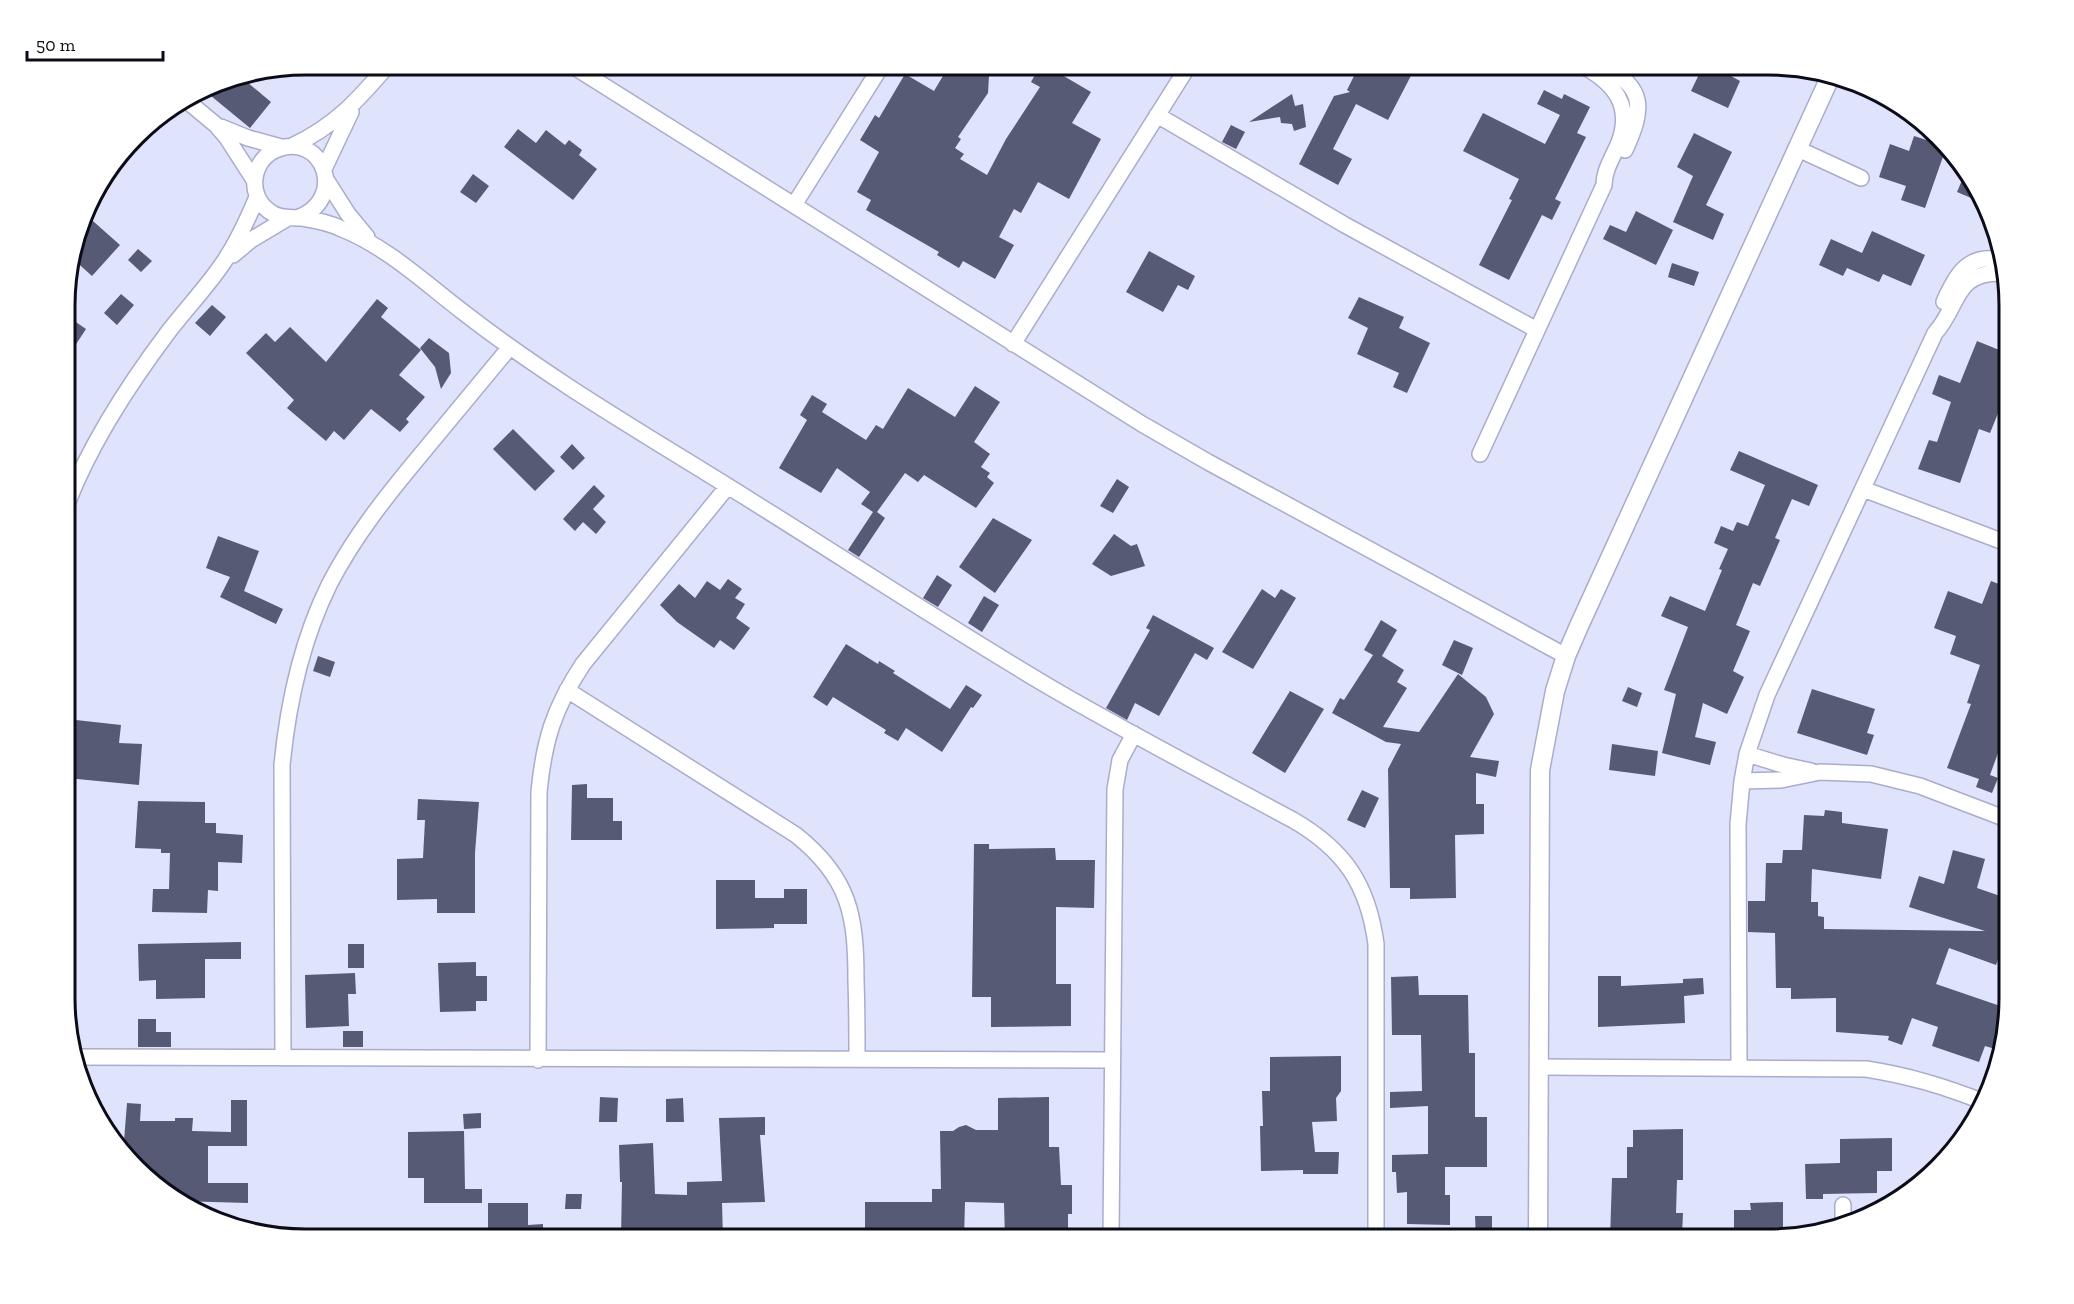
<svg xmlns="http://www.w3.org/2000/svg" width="2074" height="1304" font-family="'Zilla Slab',serif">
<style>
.building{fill:#575a75}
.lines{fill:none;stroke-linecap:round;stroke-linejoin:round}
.minor-casing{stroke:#a9adcb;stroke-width:18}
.tertiary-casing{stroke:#a9adcb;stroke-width:21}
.minor{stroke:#fff;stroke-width:15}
.tertiary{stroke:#fff;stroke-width:18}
.rim{fill:none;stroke:#0b0c17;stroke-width:3}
</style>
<rect width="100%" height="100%" fill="#dfe3fc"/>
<path class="building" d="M 950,64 L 970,64 L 989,76 L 988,93 L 958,137 L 961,139 L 955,148 L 964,154 L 960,159 L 987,175 L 1006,139 L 1040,87 L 1031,82 L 1041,64 L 1068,64 L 1062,75 L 1091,92 L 1072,123 L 1101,139 L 1069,199 L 1038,182 L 1021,213 L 1014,209 L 999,237 L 1014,245 L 995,279 L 963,261 L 959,268 L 937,255 L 939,252 L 866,210 L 871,200 L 857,192 L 879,152 L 860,140 L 875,115 L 879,118 L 905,74 L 934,91 Z
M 1360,64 L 1417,64 L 1388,120 L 1356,104 L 1333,149 L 1352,159 L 1338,185 L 1299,164 L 1334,96 L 1350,92 L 1347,90 Z
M 1704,64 L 1736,64 L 1731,76 L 1740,81 L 1728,108 L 1691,91 Z
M 241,77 L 271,102 L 250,128 L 205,91 L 214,83 Z
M 1544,90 L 1562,99 L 1564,94 L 1590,107 L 1577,133 L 1586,137 L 1555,199 L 1561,202 L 1552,220 L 1542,215 L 1509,280 L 1479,265 L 1512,200 L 1509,199 L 1519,179 L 1463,151 L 1483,113 L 1545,144 L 1560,115 L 1537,104 Z
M 1292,94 L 1295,106 L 1303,104 L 1306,127 L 1294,131 L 1292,124 L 1281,123 L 1280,117 L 1249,122 Z
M 1231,125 L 1245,132 L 1236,149 L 1222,142 Z
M 518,129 L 536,143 L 546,130 L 565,145 L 569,140 L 582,150 L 579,155 L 597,169 L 573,200 L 504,147 Z
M 1694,133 L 1732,152 L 1706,205 L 1724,214 L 1713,240 L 1673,222 L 1693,176 L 1677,167 Z
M 1914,136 L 1939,144 L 1945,151 L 1925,208 L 1901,200 L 1906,186 L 1879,177 L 1890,144 L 1909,151 Z
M 1965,173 L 1977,185 L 1983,203 L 1957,192 Z
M 473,174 L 489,186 L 476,203 L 460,192 Z
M 1636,211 L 1673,230 L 1656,265 L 1603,239 L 1610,225 L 1626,232 Z
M 85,214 L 120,245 L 92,276 L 72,258 Z
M 1872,231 L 1925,255 L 1911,286 L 1883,274 L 1879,282 L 1847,268 L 1843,276 L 1819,265 L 1831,239 L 1862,253 Z
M 138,249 L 152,261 L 141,272 L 128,260 Z
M 1149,251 L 1195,276 L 1188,290 L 1178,285 L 1163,312 L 1126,292 Z
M 1672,263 L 1699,272 L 1694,286 L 1668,277 Z
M 121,294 L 134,305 L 117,325 L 104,313 Z
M 1359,297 L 1404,317 L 1399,328 L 1430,343 L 1407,393 L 1393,387 L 1399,373 L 1357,354 L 1368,328 L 1348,318 Z
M 377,299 L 388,308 L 381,317 L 421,350 L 399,375 L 425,397 L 406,419 L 409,422 L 400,432 L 371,409 L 344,440 L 334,431 L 326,441 L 287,408 L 294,400 L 246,353 L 266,333 L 275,342 L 290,327 L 326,362 Z
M 212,305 L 226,317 L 210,336 L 195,323 Z
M 67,316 L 86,329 L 67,358 Z
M 429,338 L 449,353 L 451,373 L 441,389 L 435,367 L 420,348 Z
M 1977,341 L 2009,354 L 2009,409 L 2001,406 L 1990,433 L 1979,429 L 1960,483 L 1918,469 L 1929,440 L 1937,442 L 1951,402 L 1932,394 L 1939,375 L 1960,383 Z
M 975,386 L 1000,402 L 974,442 L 990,454 L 981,467 L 990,473 L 987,477 L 994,483 L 976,508 L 924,475 L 918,482 L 905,473 L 877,512 L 885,518 L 859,557 L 848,550 L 873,512 L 861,504 L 870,492 L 837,468 L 821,493 L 779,468 L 807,420 L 800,415 L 812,395 L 827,404 L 822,412 L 866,440 L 876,425 L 883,429 L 908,388 L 955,417 Z
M 513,429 L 555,471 L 535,491 L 493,449 Z
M 572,444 L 585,458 L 573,470 L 560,457 Z
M 1739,451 L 1818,485 L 1809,506 L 1792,499 L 1775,538 L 1780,540 L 1760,586 L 1753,583 L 1736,625 L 1750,631 L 1733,671 L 1744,677 L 1727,714 L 1703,703 L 1695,737 L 1716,742 L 1710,765 L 1662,753 L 1676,694 L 1664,690 L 1688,627 L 1661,616 L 1670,596 L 1705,611 L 1722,570 L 1719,569 L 1728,549 L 1714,543 L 1721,526 L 1733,531 L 1737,522 L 1748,526 L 1765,485 L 1730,470 Z
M 1117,479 L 1129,487 L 1113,513 L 1100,506 Z
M 594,485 L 605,496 L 593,509 L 606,522 L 596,534 L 583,522 L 575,531 L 563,519 Z
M 993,518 L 1032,540 L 995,593 L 959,567 Z
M 1114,534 L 1131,546 L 1137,544 L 1145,566 L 1111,576 L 1092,564 Z
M 218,536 L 259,551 L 244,591 L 283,609 L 276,624 L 220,597 L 230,577 L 206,568 Z
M 937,575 L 952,585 L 938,607 L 923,598 Z
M 728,579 L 742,589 L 735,598 L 745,604 L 736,618 L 750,628 L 734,650 L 720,640 L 714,648 L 677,622 L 660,605 L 679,584 L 695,598 L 707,581 L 720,590 Z
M 1991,581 L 2009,588 L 2009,723 L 1990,775 L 1998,778 L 1992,793 L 1976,787 L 1979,779 L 1947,768 L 1971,704 L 1967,703 L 1980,665 L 1950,654 L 1956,636 L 1934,628 L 1948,591 L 1982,604 Z
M 1262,589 L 1275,598 L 1281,589 L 1296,598 L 1253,669 L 1222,652 Z
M 984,596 L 999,605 L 982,632 L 968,623 Z
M 1153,615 L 1214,648 L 1207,660 L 1195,653 L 1159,716 L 1135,703 L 1127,720 L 1106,708 L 1150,630 L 1146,628 Z
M 1381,620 L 1397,630 L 1382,656 L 1404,670 L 1397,682 L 1407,688 L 1383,727 L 1419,732 L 1458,674 L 1486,697 L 1494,714 L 1470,757 L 1499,761 L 1496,777 L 1476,773 L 1476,804 L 1484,804 L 1484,834 L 1455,835 L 1456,898 L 1410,899 L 1410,888 L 1390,888 L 1388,769 L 1401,744 L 1386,742 L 1332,713 L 1340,698 L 1344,700 L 1373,655 L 1364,650 Z
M 1454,640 L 1473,648 L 1462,675 L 1442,665 Z
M 846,644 L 878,664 L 879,661 L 895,671 L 893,673 L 950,709 L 966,685 L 982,695 L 973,708 L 971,707 L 942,752 L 906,728 L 898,741 L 884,733 L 886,730 L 833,697 L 827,706 L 813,697 Z
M 318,656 L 335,662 L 330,677 L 313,671 Z
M 1628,687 L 1642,693 L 1637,707 L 1622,701 Z
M 1812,689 L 1875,709 L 1867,733 L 1874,735 L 1867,755 L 1797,733 Z
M 1290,691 L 1324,709 L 1285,773 L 1252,753 Z
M 67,719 L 121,725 L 119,743 L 142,744 L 139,785 L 67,778 Z
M 1612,744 L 1658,751 L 1655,776 L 1609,770 Z
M 587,784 L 587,798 L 613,798 L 613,821 L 622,821 L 622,840 L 571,840 L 572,785 Z
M 1362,790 L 1379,798 L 1365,828 L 1347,820 Z
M 418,799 L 479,802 L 475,853 L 475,913 L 437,913 L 437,899 L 397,900 L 397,859 L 423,858 L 425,820 L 417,820 Z
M 138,801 L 205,802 L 205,823 L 216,823 L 216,833 L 243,835 L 242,863 L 218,862 L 218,891 L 208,890 L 207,913 L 152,912 L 153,889 L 169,889 L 170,853 L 161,853 L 161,849 L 135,848 Z
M 1825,810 L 1842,812 L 1842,823 L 1888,829 L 1881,879 L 1812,869 L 1811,902 L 1818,902 L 1818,916 L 1824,917 L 1824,929 L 1985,931 L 1909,907 L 1919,876 L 1944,884 L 1953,850 L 1985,859 L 1977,888 L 2009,899 L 2009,930 L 1996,965 L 1949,948 L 1936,984 L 2009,1009 L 2002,1051 L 1985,1046 L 1979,1062 L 1932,1046 L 1938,1027 L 1912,1018 L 1902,1045 L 1888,1040 L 1889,1036 L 1836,1032 L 1836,998 L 1791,999 L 1791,988 L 1776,988 L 1775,933 L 1748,932 L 1748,901 L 1765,901 L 1766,863 L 1782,863 L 1783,850 L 1802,850 L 1804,815 L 1824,816 Z
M 974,844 L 989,844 L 989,849 L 1055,848 L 1056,860 L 1095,860 L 1094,908 L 1056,907 L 1056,984 L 1071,984 L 1071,1026 L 991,1027 L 991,997 L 972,997 Z
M 716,880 L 755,880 L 755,898 L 784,898 L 784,889 L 807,889 L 807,924 L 774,924 L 774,928 L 716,929 Z
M 241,942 L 241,959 L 205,959 L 205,998 L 156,999 L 156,980 L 139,981 L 138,944 Z
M 348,944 L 364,944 L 364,968 L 348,968 Z
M 476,962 L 476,976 L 487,976 L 487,1001 L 476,1001 L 476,1011 L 440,1012 L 438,963 Z
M 355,973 L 356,994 L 348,994 L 349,1026 L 306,1028 L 305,975 Z
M 1418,976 L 1419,995 L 1468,995 L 1469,1053 L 1475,1053 L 1475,1117 L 1487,1117 L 1487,1167 L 1445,1167 L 1445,1195 L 1450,1195 L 1450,1225 L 1407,1224 L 1407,1192 L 1397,1193 L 1396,1172 L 1392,1172 L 1392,1155 L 1428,1154 L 1428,1106 L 1390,1108 L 1390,1092 L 1422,1091 L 1421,1035 L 1392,1035 L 1391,977 Z
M 1598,976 L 1621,976 L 1621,986 L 1683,983 L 1683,979 L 1703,978 L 1704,994 L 1684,996 L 1685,1023 L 1598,1027 Z
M 138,1019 L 156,1019 L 156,1032 L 171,1032 L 171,1047 L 138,1047 Z
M 343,1031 L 363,1031 L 363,1047 L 343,1047 Z
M 1341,1056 L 1341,1091 L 1336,1098 L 1337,1121 L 1312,1122 L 1315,1152 L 1339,1152 L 1338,1174 L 1303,1174 L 1303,1170 L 1261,1171 L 1260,1126 L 1263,1126 L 1262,1091 L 1270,1091 L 1270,1057 Z
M 600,1097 L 618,1098 L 617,1122 L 599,1122 Z
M 1049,1097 L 1049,1147 L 1059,1147 L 1061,1185 L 1072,1185 L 1072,1214 L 1068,1214 L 1068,1239 L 1005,1239 L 1004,1203 L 965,1202 L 964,1239 L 865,1239 L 865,1202 L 932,1202 L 932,1189 L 941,1189 L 940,1131 L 953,1131 L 959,1127 L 966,1125 L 976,1130 L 998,1130 L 998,1098 Z
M 683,1098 L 684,1122 L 666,1122 L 666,1099 Z
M 231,1100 L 247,1100 L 247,1146 L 208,1146 L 208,1183 L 248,1183 L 248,1203 L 177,1201 L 172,1199 L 114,1141 L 124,1141 L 127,1103 L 141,1104 L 140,1121 L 175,1121 L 175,1118 L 193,1118 L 192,1131 L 231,1132 Z
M 481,1113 L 481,1128 L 464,1129 L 463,1114 Z
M 765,1117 L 765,1135 L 760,1135 L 765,1202 L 722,1203 L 723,1239 L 621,1239 L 622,1182 L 620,1182 L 619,1145 L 653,1143 L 655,1194 L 687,1195 L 687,1182 L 722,1181 L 719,1118 Z
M 1683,1129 L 1683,1180 L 1677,1180 L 1676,1213 L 1683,1213 L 1682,1235 L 1653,1234 L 1653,1239 L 1610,1239 L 1612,1178 L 1627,1178 L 1627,1147 L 1633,1147 L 1633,1130 Z
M 464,1131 L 465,1189 L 482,1189 L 482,1203 L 424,1203 L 424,1178 L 408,1178 L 408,1132 Z
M 1892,1138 L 1892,1171 L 1877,1171 L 1877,1193 L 1823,1194 L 1823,1199 L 1806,1199 L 1805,1164 L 1840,1163 L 1840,1139 Z
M 566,1194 L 582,1194 L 581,1209 L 565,1209 Z
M 1783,1202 L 1783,1239 L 1734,1239 L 1734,1210 L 1751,1210 L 1750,1203 Z
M 488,1203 L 528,1203 L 528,1225 L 543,1224 L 543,1239 L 488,1239 Z
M 1475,1216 L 1492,1216 L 1492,1239 L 1476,1239 Z"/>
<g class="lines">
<defs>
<path id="minor" d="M 571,65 L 1142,424 L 1208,462 L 1566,656
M 1602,65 C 1646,87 1644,109 1625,150
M 186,100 L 216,125 L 227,138 L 254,180
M 1157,115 L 1345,225 L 1537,330
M 221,127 L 248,138 L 281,147
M 292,146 C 335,126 358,100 388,65
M 1798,149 L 1861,178
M 324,169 L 351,112
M 327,181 L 348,214 L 367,237
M 794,205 L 882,65
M 297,218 C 348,200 324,132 278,149 C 252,158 246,195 269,211 C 279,219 290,217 302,218 C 316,220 330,223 342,229 C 387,247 425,283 463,312 C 553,382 653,439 750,500 C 851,563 951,629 1053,689 C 1132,735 1213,777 1293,820 C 1345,850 1368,885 1376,944 L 1376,1239
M 233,255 L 251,240 L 286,219
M 1944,302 C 1955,277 1967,253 2000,260
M 1013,344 L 1189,65
M 1480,454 L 1604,185 C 1604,171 1612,158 1618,145 C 1634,106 1614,82 1581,65
M 1863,489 L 2009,544
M 67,504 C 91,442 129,384 169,331 C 186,309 205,289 221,266 C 236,245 247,221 257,197
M 567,690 L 796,835 C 850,878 856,916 856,981 C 857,1007 857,1033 857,1059
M 1747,754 L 1783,765 L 1811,771
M 1742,781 L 1781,780 L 1820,772 L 1871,774 L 1920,786 L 2009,820
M 283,1056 L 282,765 C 288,703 301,642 329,585 C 354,536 388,494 423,452 C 452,417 481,382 510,347
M 77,1057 L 1112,1060
M 538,1060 L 539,792 C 544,740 554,708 583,664 L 728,486
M 1538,1067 L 1866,1069 C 1910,1076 1943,1086 1984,1102
M 1739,1067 L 1738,824 L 1742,781 L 1747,754 L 1767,695 L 1935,333 C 1960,306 1953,271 2004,273
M 1843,1221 L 1843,1205
M 1111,1239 L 1115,789 L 1120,760 L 1134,734"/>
<path id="tertiary" d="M 1538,1239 L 1540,770 L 1555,691 L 1566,656 L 1579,626 L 1832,73"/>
</defs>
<use href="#minor" class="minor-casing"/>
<use href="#tertiary" class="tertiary-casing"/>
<use href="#minor" class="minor"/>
<use href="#tertiary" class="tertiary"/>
</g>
<path d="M0 0H2074V1304H0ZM306 75H1768A231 231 0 0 1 1999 306V998A231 231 0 0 1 1768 1229H306A231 231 0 0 1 75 998V306A231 231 0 0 1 306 75Z" fill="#fff" fill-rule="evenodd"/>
<path class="rim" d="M306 75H1768A231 231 0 0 1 1999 306V998A231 231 0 0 1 1768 1229H306A231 231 0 0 1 75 998V306A231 231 0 0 1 306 75Z"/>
<path d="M27 51v9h136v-9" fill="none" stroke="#0b0c17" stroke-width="3"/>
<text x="36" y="51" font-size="18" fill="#0b0c17" stroke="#ffffff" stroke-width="4.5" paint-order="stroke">50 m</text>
</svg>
